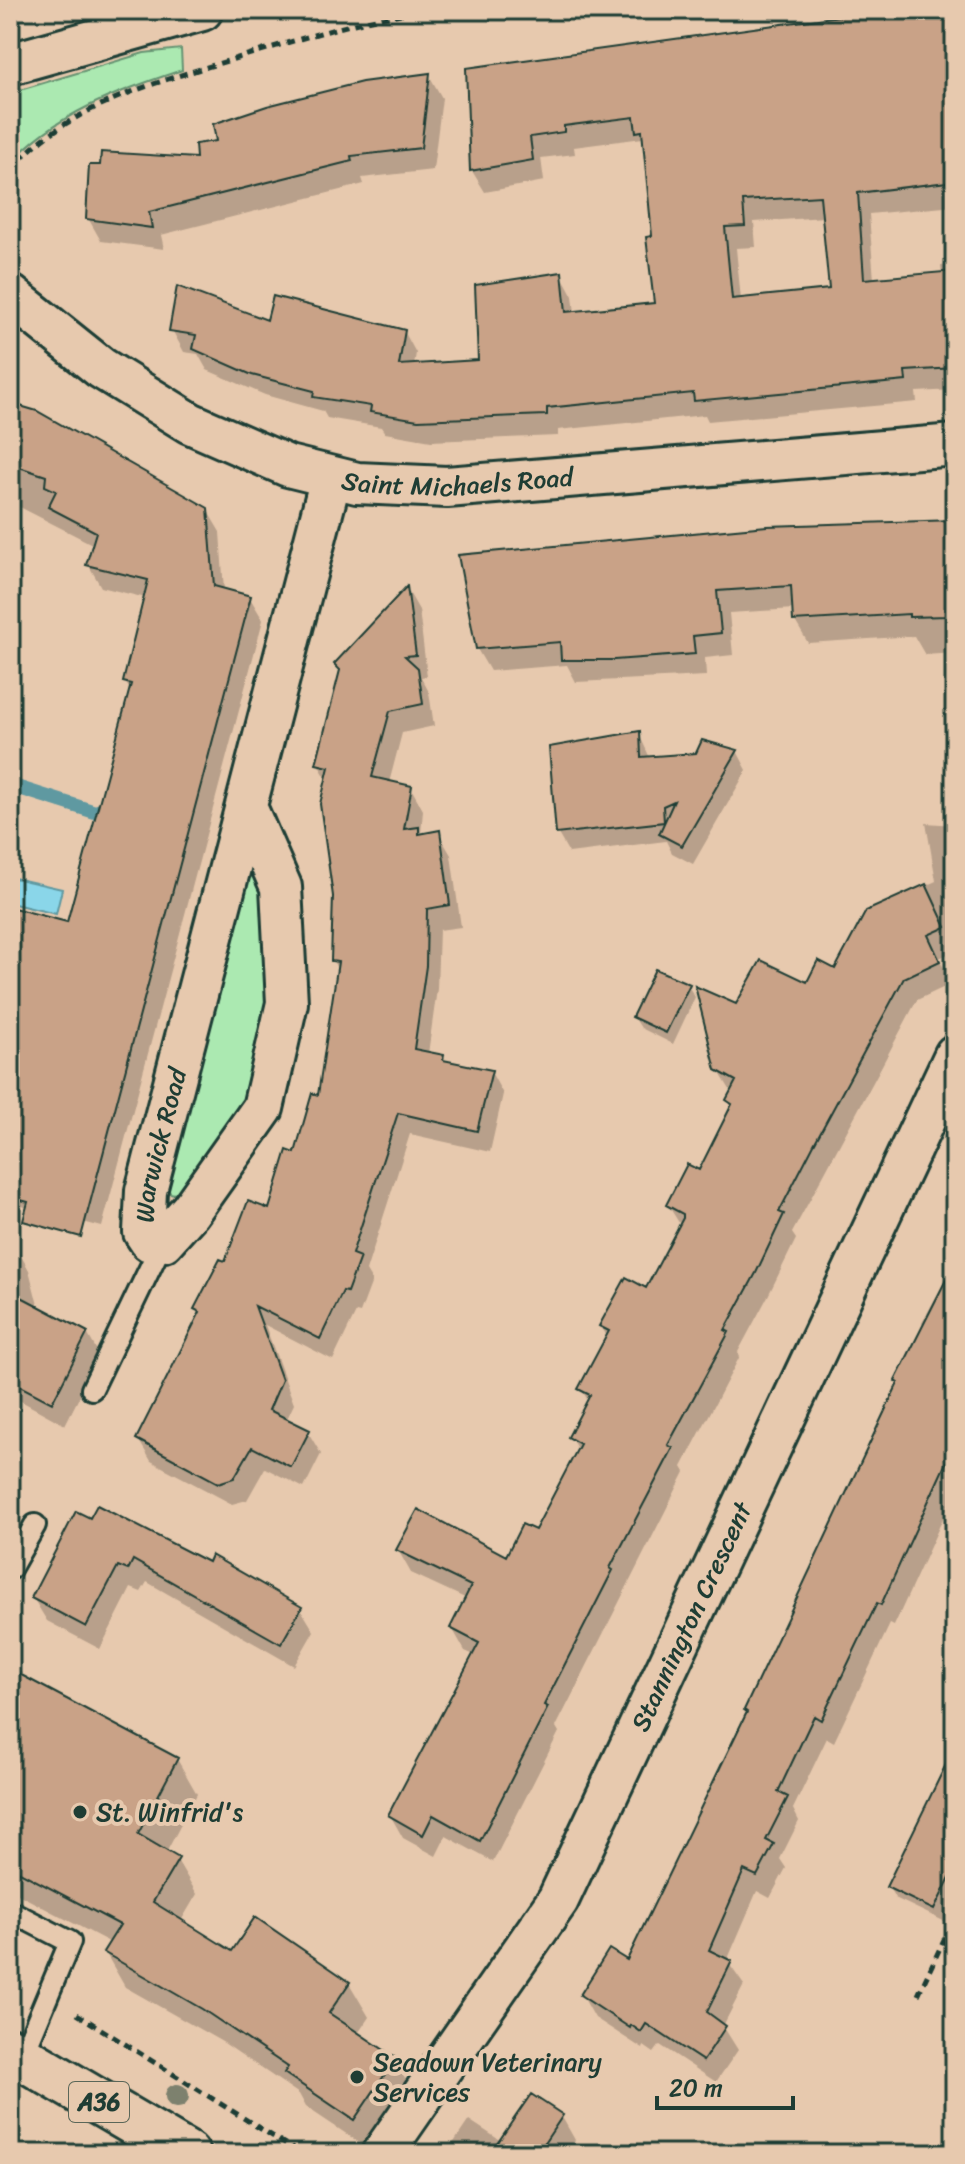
<svg xmlns="http://www.w3.org/2000/svg" width="965" height="2164" font-family="Sriracha,sans-serif">
<style>
.green{fill:#abe9b1;stroke:#659372;stroke-width:2}
.water{fill:#8ad6e9;stroke:#5f99a1;stroke-width:2}
.shadow{fill:#0003;fill-rule:evenodd}
.lines{fill:none;stroke-linecap:round;stroke-linejoin:round}
.stream{stroke:#5f99a1;stroke-width:14}
.building{fill:#c9a287;stroke:#1f3d34;stroke-width:2;fill-rule:evenodd}
.service-casing{stroke:#1f3d34;stroke-width:26}
.minor-casing{stroke:#1f3d34;stroke-width:46}
.primary-casing{stroke:#1f3d34;stroke-width:50}
.path{stroke:#1f3d34;stroke-width:5;stroke-dasharray:8 6;stroke-linecap:butt}
.service{stroke:#e7c9ae;stroke-width:20}
.minor{stroke:#e7c9ae;stroke-width:40}
.primary{stroke:#e7c9ae;stroke-width:44}
.tree{fill:#7d816e}
.poi-dot{fill:#1f3d34;stroke:#e7c9ae;stroke-width:3}
.labels{text-anchor:middle;stroke-width:8;stroke-linejoin:round;paint-order:stroke}
.shield{fill:#e7c9ae;stroke:#5b6759;stroke-width:2}
.shield-label{font-size:24px;font-weight:bold;fill:#1f3d34}
.street-label{font-size:26px;fill:#1f3d34;stroke:#e7c9ae}
.poi-label{font-size:26px;fill:#1f3d34;stroke:#e7c9ae;text-anchor:start}
</style>
<rect width="100%" height="100%" fill="#e7c9ae"/>
<filter id="ink" filterUnits="userSpaceOnUse"><feTurbulence type="fractalNoise" baseFrequency=".0125" numOctaves="2"/><feDisplacementMap in="SourceGraphic" scale="16" xChannelSelector="R" yChannelSelector="G"/><feConvolveMatrix kernelMatrix="1 2 1 2 8 2 1 2 1" color-interpolation-filters="sRGB"/></filter>
<g filter="url(#ink)">
<path class="green" d="M 181,49 L 182,70 C 121,90 53,114 10,164 L 10,93 L 144,53 Z
M 254,875 L 263,878 L 275,962 L 257,1091 L 181,1195 L 170,1193 L 166,1184 L 243,883 Z"/>
<path class="water" d="M 14,878 L 62,889 L 56,914 L 10,903 Z"/>
<path class="shadow" d="M 890,10 L 955,10 L 955,206 L 869,214 L 874,280 L 942,274 L 941,266 L 955,264 L 955,390 L 916,392 L 917,402 L 708,421 L 705,415 L 558,430 L 558,436 L 431,441 L 385,433 L 381,427 L 327,418 L 323,411 L 265,395 L 207,370 L 198,354 L 184,352 L 172,330 L 268,323 L 404,331 L 416,353 L 414,366 L 480,362 L 561,274 L 573,296 L 575,313 L 656,305 L 654,238 L 643,138 L 574,147 L 575,154 L 541,158 L 544,181 L 485,192 L 472,171 L 468,70 ZM 824,217 L 831,291 L 741,300 L 736,248 L 756,247 L 754,222 Z
M 429,75 L 442,98 L 433,170 L 362,178 L 364,184 L 161,235 L 164,249 L 101,241 L 88,218 L 199,160 L 218,143 Z
M 10,405 L 207,510 L 220,532 L 224,591 L 250,598 L 263,620 L 102,1227 L 10,1203 L 10,1097 L 16,1075 L 10,1073 L 10,909 L 69,925 L 131,691 L 125,682 L 146,598 L 101,587 L 88,564 L 94,545 L 10,502 Z
M 955,521 L 955,653 L 925,655 L 914,636 L 808,643 L 795,621 L 795,609 L 729,613 L 733,655 L 705,658 L 706,676 L 576,682 L 567,665 L 490,671 L 477,649 Z
M 407,589 L 419,610 L 427,676 L 421,677 L 429,692 L 434,726 L 402,733 L 389,783 L 411,788 L 423,810 L 421,835 L 438,833 L 451,855 L 461,927 L 439,930 L 437,989 L 428,1054 L 443,1057 L 446,1063 L 491,1072 L 503,1094 L 490,1152 L 410,1134 L 366,1271 L 372,1281 L 360,1313 L 356,1312 L 333,1360 L 265,1325 L 294,1404 L 286,1421 L 308,1432 L 321,1454 L 304,1488 L 265,1468 L 247,1500 L 232,1504 L 151,1461 L 138,1439 L 200,1315 L 196,1309 L 226,1264 L 270,1211 L 320,1098 L 338,970 L 333,961 L 335,896 L 328,781 L 318,764 L 342,673 L 337,665 Z
M 639,734 L 650,758 L 737,751 L 747,770 L 693,864 L 672,853 L 666,841 L 569,853 L 558,834 Z
M 926,823 L 955,825 L 955,951 L 939,958 L 951,984 L 917,1000 L 826,1170 L 792,1233 L 796,1239 L 768,1296 L 738,1352 L 740,1356 L 682,1467 L 685,1472 L 556,1727 L 559,1732 L 493,1862 L 446,1836 L 436,1856 L 403,1838 L 390,1815 L 474,1655 L 465,1651 L 452,1628 L 467,1599 L 411,1573 L 398,1550 L 507,1558 L 536,1533 L 579,1452 L 570,1437 L 589,1402 L 581,1389 L 608,1338 L 601,1326 L 646,1291 L 681,1226 L 668,1205 L 700,1173 L 732,1108 L 728,1100 L 732,1093 L 718,1070 L 736,1007 L 836,972 L 867,913 L 936,881 Z
M 688,986 L 695,997 L 673,1044 L 641,1028 L 634,1017 Z
M 16,1247 L 29,1270 L 39,1309 L 87,1333 L 100,1356 L 65,1425 L 10,1395 L 10,1249 Z
M 955,1252 L 955,1492 L 894,1626 L 890,1624 L 834,1742 L 827,1738 L 793,1809 L 799,1821 L 780,1859 L 786,1868 L 770,1898 L 757,1891 L 727,1961 L 744,1985 L 723,2026 L 738,2050 L 716,2082 L 660,2045 L 654,2053 L 644,2046 L 643,2049 L 595,2018 L 582,1995 L 628,1963 L 899,1385 L 924,1327 L 922,1323 L 951,1269 L 948,1265 Z
M 91,1521 L 300,1608 L 314,1631 L 294,1666 L 147,1582 L 141,1592 L 131,1588 L 100,1649 L 47,1621 L 33,1598 Z
M 10,1672 L 177,1759 L 197,1794 L 166,1853 L 177,1860 L 197,1894 L 181,1921 L 233,1954 L 349,1983 L 369,2017 L 357,2035 L 394,2060 L 414,2094 L 375,2153 L 306,2107 L 299,2094 L 224,2043 L 125,1987 L 105,1952 L 111,1943 L 10,1890 Z
M 955,1743 L 955,1923 L 950,1924 L 895,1898 L 888,1886 Z
M 562,2117 L 575,2140 L 568,2150 L 573,2154 L 446,2154 L 469,2120 L 501,2141 Z"/>
<g class="lines">
<path class="stream" d="M 10,785 L 95,812 L 112,806"/>
</g>
<path class="building" d="M 883,10 L 955,10 L 955,181 L 858,193 L 864,279 L 955,271 L 955,368 L 905,371 L 906,381 L 694,401 L 693,393 L 547,408 L 547,415 L 418,420 L 370,412 L 371,406 L 313,397 L 314,391 L 252,375 L 193,349 L 196,335 L 169,331 L 177,286 L 267,320 L 273,296 L 405,330 L 399,365 L 478,360 L 475,285 L 562,272 L 566,312 L 654,303 L 646,237 L 652,236 L 642,131 L 636,132 L 634,117 L 564,126 L 564,132 L 530,137 L 533,160 L 470,171 L 466,68 ZM 820,196 L 829,289 L 732,299 L 725,227 L 745,226 L 743,201 Z
M 430,73 L 421,148 L 351,156 L 352,161 L 149,212 L 152,228 L 86,219 L 89,165 L 100,165 L 101,152 L 196,158 L 195,144 L 216,141 L 213,124 L 267,106 L 362,82 Z
M 10,403 L 37,411 L 208,508 L 214,586 L 251,596 L 81,1237 L 23,1221 L 28,1202 L 10,1197 L 10,1089 L 18,1057 L 10,1055 L 10,907 L 67,922 L 131,684 L 123,682 L 148,580 L 86,565 L 96,532 L 48,507 L 56,491 L 45,486 L 46,476 L 10,464 Z
M 955,520 L 955,580 L 946,581 L 948,616 L 909,617 L 909,614 L 793,621 L 791,586 L 717,591 L 721,633 L 693,636 L 695,654 L 614,660 L 561,660 L 560,642 L 476,649 L 458,555 L 767,526 Z
M 407,586 L 416,655 L 405,656 L 418,668 L 423,704 L 390,711 L 372,777 L 412,786 L 404,829 L 419,827 L 419,834 L 440,830 L 450,905 L 427,909 L 426,966 L 414,1049 L 444,1055 L 443,1060 L 492,1070 L 477,1131 L 398,1113 L 352,1254 L 360,1257 L 347,1292 L 343,1291 L 320,1339 L 255,1306 L 282,1380 L 269,1410 L 310,1430 L 291,1467 L 252,1447 L 234,1478 L 218,1483 L 136,1439 L 200,1312 L 194,1309 L 220,1259 L 225,1261 L 248,1201 L 269,1209 L 287,1150 L 295,1153 L 312,1093 L 318,1095 L 338,962 L 331,961 L 333,896 L 320,804 L 329,767 L 316,764 L 340,670 L 334,664 Z
M 640,731 L 641,757 L 696,753 L 702,740 L 738,750 L 682,846 L 659,834 L 674,801 L 663,806 L 664,822 L 556,834 L 549,747 Z
M 926,884 L 946,927 L 928,935 L 940,961 L 904,978 L 813,1146 L 779,1212 L 784,1214 L 756,1273 L 725,1330 L 729,1332 L 668,1445 L 673,1448 L 610,1568 L 613,1570 L 544,1705 L 548,1707 L 480,1841 L 433,1815 L 423,1835 L 388,1815 L 479,1643 L 450,1628 L 471,1586 L 396,1550 L 418,1509 L 506,1556 L 522,1524 L 535,1530 L 580,1444 L 568,1437 L 590,1395 L 578,1389 L 609,1331 L 599,1326 L 626,1277 L 646,1288 L 683,1218 L 683,1214 L 666,1205 L 687,1164 L 699,1170 L 732,1104 L 726,1100 L 736,1081 L 716,1070 L 695,986 L 736,1004 L 761,960 L 807,982 L 818,960 L 835,969 L 866,911 Z
M 655,969 L 690,984 L 666,1033 L 632,1017 Z
M 955,1262 L 955,1443 L 881,1605 L 877,1603 L 821,1720 L 814,1716 L 778,1792 L 788,1797 L 766,1840 L 774,1844 L 757,1876 L 744,1870 L 709,1950 L 732,1961 L 707,2012 L 726,2026 L 703,2061 L 646,2024 L 641,2032 L 631,2025 L 630,2028 L 580,1995 L 609,1949 L 627,1960 L 747,1712 L 744,1710 L 898,1383 L 895,1381 Z
M 10,1291 L 88,1332 L 52,1403 L 10,1381 Z
M 97,1505 L 208,1562 L 211,1555 L 302,1607 L 281,1644 L 133,1560 L 128,1570 L 118,1566 L 86,1627 L 31,1598 L 76,1511 L 90,1518 Z
M 10,1669 L 178,1758 L 138,1834 L 179,1858 L 153,1902 L 232,1951 L 255,1917 L 350,1982 L 329,2013 L 396,2058 L 354,2120 L 284,2073 L 288,2067 L 202,2009 L 103,1952 L 120,1925 L 10,1867 Z
M 955,1746 L 955,1867 L 934,1910 L 886,1887 Z
M 531,2094 L 563,2115 L 537,2154 L 490,2154 Z"/>
<g class="lines">
<defs>
<path id="service" d="M 92,1389 L 163,1241
M 10,1569 L 35,1525
M 10,1911 L 70,1942 L 22,2057"/>
<g id="minor">
<path d="M 10,64 L 202,10"/>
<path id="s1" d="M 10,295 L 101,368 L 190,423 L 288,466 L 357,483 L 447,487 L 955,445"/>
<path id="s2" d="M 246,807 L 281,887 L 287,1003 L 263,1108 L 190,1211 L 163,1241 L 150,1241 L 144,1232 L 146,1191 L 331,478"/>
<path id="s3" d="M 382,2154 L 558,1900 L 955,1055"/>
</g>
<path id="primary" d="M 10,2050 L 187,2154"/>
</defs>
<use href="#service" class="service-casing"/>
<use href="#minor" class="minor-casing"/>
<use href="#primary" class="primary-casing"/>
<path class="path" d="M 10,170 C 70,101 170,79 254,53 C 313,35 371,16 432,10
M 918,1995 L 955,1916
M 77,2014 L 301,2154"/>
<use href="#service" class="service"/>
<use href="#minor" class="minor"/>
<use href="#primary" class="primary"/>
</g>
<circle class="tree" cx="177" cy="2096" r="12"/>
</g>
<g class="poi-dot">
<circle cx="80" cy="1812" r="8"/>
<circle cx="357" cy="2077" r="8"/>
</g>
<g class="labels">
<rect class="shield" x="69" y="2082" width="60" height="40" rx="6"/>
<g class="shield-label">
<text x="99" y="2110">A36</text>
</g>
<g class="street-label">
<text dy="9" stroke="none"><textPath href="#s1" startOffset="500">Saint Michaels Road</textPath></text>
<text dy="9" stroke="none"><textPath href="#s2" startOffset="590">Warwick Road</textPath></text>
<text dy="9" stroke="none"><textPath href="#s3" startOffset="622">Stannington Crescent</textPath></text>
</g>
<g class="poi-label">
<text x="96" y="1821">St. Winfrid's</text>
<text x="373" y="2071">Seadown Veterinary<tspan x="373" dy="30">Services</tspan></text>
</g>
</g>
<rect width="965" height="2164" fill="none" stroke="#e7c9ae" stroke-width="40"/>
<rect x="20" y="20" width="925" height="2124" fill="none" stroke="#1f3d34" stroke-width="3" filter="url(#ink)"/>
<path d="M657 2096v12h136v-12" fill="none" stroke="#1f3d34" stroke-width="4"/>
<text x="669" y="2096" font-size="24" fill="#1f3d34" stroke="#e7c9ae" stroke-width="6" paint-order="stroke">20 m</text>
</svg>
